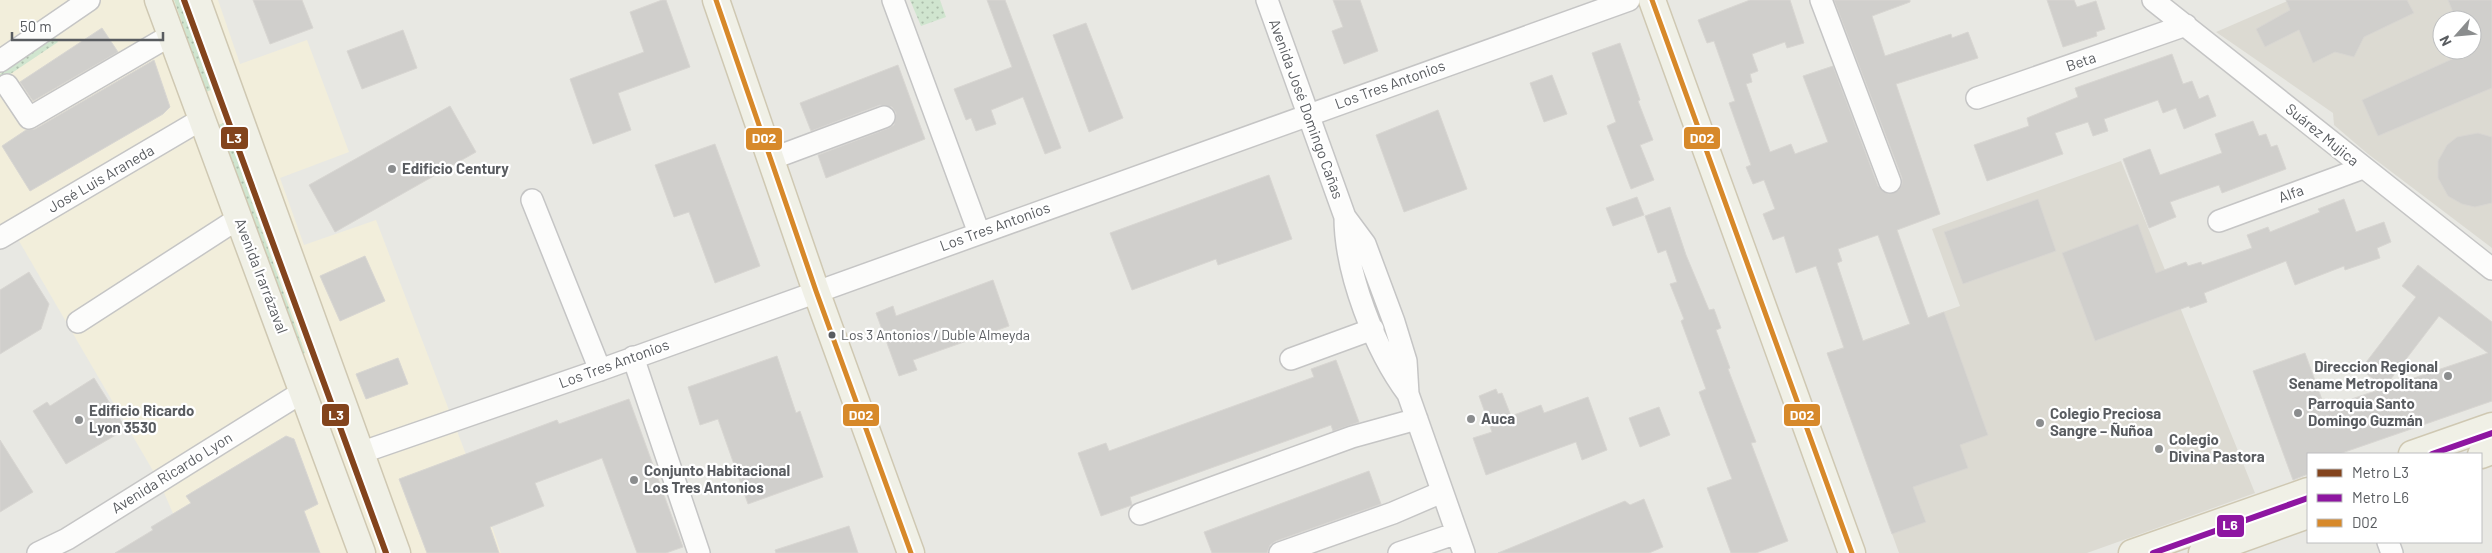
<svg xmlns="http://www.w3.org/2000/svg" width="2492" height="553" font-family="Barlow,sans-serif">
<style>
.commercial{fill:#f2eedb}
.education{fill:#dcdad2;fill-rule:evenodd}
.green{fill:url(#green-dots)}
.building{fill:#d0cfcc;stroke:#d8d6d2;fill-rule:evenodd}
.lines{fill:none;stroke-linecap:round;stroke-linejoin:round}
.minor-casing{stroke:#c5c5c5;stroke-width:24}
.major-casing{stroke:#cfc8b2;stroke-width:29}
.minor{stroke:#fcfcfb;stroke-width:21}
.major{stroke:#f0f0e6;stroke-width:26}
.bus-1-casing{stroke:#fff;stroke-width:9}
.bus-1{stroke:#d7892a;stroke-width:5}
.metro-1-casing{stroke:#fff;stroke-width:10}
.metro-2-casing{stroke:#fff;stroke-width:10}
.metro-1{stroke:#83441d;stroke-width:6}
.metro-2{stroke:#8e16a1;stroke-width:6}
.poi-dot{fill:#8b8d8e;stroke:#fff;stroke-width:2}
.bus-dot{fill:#595c60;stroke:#fff;stroke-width:2}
.labels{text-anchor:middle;stroke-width:4.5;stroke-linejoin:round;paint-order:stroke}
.bus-label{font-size:14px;fill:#595c60;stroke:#fff;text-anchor:start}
.street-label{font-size:15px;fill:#595c60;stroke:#fff}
.poi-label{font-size:15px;font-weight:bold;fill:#595c60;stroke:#fff;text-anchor:start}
.line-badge{stroke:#fff;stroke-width:2}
.badge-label{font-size:14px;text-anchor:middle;font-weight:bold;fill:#fff}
</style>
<defs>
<pattern id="green-dots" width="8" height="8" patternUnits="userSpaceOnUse" patternTransform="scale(1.25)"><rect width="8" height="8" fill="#d0e5cf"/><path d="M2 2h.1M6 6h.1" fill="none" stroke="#acbdab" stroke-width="1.8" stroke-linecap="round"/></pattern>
</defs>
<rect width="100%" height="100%" fill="#e8e8e3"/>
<path class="commercial" d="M 0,0 L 218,0 L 240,64 L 307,40 L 349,152 L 280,178 L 304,245 L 376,220 L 480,491 L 501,553 L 190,553 L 159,481 L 12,229 L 0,236 Z"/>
<path class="education" d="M 2290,0 L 2492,0 L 2492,248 L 2368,154 L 2334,125 L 2333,113 L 2216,32 ZM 2442,20 L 2472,20 L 2472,50 L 2442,50 Z
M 2121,161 L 2255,493 L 2087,553 L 1899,553 L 1827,353 L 1960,306 L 1932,229 Z"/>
<path class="green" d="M 174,0 L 179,0 L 211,90 L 206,92 Z
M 910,0 L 940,0 L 946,17 L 921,26 Z
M 54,36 L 58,42 L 0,81 L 0,74 Z
M 224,123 L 305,353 L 301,355 L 218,125 Z"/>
<path class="building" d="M 253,0 L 302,0 L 313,28 L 270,44 Z
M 662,0 L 666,0 L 690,67 L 618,93 L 631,130 L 593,144 L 570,79 L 644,52 L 630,12 Z
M 987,0 L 1005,0 L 1061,148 L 1045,154 L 1023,97 L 991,110 L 996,124 L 976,131 L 971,118 L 966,120 L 954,89 L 1012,67 Z
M 1333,0 L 1360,0 L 1378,51 L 1344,64 L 1332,31 L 1343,27 Z
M 1750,0 L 1790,0 L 1804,43 L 1787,48 L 1785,42 L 1752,54 L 1758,71 L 1750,74 L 1752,82 L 1746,84 L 1770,152 L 1791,144 L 1795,154 L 1828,142 L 1803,76 L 1833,66 L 1878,186 L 1888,194 L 1899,190 L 1902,184 L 1902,178 L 1834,0 L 1910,0 L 1910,2 L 1872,16 L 1885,56 L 1951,34 L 1952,38 L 1968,32 L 1978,58 L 1896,84 L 1940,214 L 1897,230 L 1928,318 L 1944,312 L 1988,435 L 1960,445 L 1968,468 L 1913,487 L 1926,522 L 1892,534 L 1827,353 L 1844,348 L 1816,266 L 1796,273 L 1784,236 L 1773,240 L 1763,214 L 1775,209 L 1764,180 L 1753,184 L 1746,167 L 1751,165 L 1729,103 L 1735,101 L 1714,41 L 1707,43 L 1698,20 ZM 1878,235 L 1910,324 L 1863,341 L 1837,263 L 1842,261 L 1838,249 Z
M 2047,0 L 2074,0 L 2077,7 L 2096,1 L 2105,29 L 2096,32 L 2097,36 L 2063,47 Z
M 2286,0 L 2407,0 L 2414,13 L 2364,37 L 2354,57 L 2335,52 L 2313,63 L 2299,30 L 2265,47 L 2256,29 L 2290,10 Z
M 2448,0 L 2492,0 L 2492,88 L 2378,136 L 2362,100 L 2472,50 L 2472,20 L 2456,20 Z
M 1086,23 L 1123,118 L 1089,132 L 1053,35 Z
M 102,28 L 118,52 L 33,101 L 20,82 Z
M 403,30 L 417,68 L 362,89 L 347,51 Z
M 1620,43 L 1640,100 L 1638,101 L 1653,140 L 1640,145 L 1654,180 L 1631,189 L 1607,126 L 1616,122 L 1592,53 Z
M 2172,54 L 2183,84 L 2192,81 L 2199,99 L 2208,95 L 2216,116 L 2184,129 L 2176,108 L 2163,113 L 2158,100 L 2104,119 L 2108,131 L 2093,136 L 2088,122 L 2055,133 L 2063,154 L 1987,181 L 1974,145 L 2029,126 L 2027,118 L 2078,97 L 2075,88 Z
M 154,60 L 170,107 L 163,114 L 30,191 L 2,146 L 26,130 L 35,129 Z
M 898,65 L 925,139 L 826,178 L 818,155 L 889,128 L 894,125 L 896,113 L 892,107 L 880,105 L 811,131 L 800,103 Z
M 1552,75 L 1567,114 L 1544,122 L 1530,83 Z
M 450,106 L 476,152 L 335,232 L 309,185 Z
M 1438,110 L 1467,189 L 1404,212 L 1376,135 Z
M 2253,121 L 2259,136 L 2266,134 L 2271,147 L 2277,145 L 2286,169 L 2222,193 L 2219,185 L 2170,202 L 2176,217 L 2149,228 L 2123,159 L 2150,149 L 2160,175 L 2222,153 L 2215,134 Z
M 2478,133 L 2492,137 L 2492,203 L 2475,207 L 2462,204 L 2448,196 L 2438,178 L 2438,161 L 2447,145 L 2457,137 Z
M 715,144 L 760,266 L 715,283 L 689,212 L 674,217 L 655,165 Z
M 1269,175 L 1292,239 L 1218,265 L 1216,259 L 1132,290 L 1110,233 Z
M 1637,197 L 1644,215 L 1613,226 L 1606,208 Z
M 2038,199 L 2056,251 L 1963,284 L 1944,232 Z
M 2344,199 L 2356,232 L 2384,222 L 2391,242 L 2377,248 L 2380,258 L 2345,270 L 2344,266 L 2295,285 L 2286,261 L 2204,293 L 2207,302 L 2190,308 L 2189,306 L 2095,341 L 2062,253 L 2138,224 L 2156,273 L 2186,262 L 2188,266 L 2201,262 L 2202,265 L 2252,248 L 2247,235 L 2268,227 L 2270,232 L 2320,212 L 2318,209 Z
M 1670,207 L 1686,255 L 1709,310 L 1714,309 L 1721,328 L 1716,330 L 1730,368 L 1728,369 L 1756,442 L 1751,443 L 1788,541 L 1756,553 L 1731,553 L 1707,488 L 1732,479 L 1699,392 L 1706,389 L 1681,321 L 1684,319 L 1670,284 L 1677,282 L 1666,250 L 1658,253 L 1645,216 Z
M 365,256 L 385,301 L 340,321 L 320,276 Z
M 2418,265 L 2492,322 L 2492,401 L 2339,454 L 2308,454 L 2308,474 L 2293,480 L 2253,371 L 2305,353 L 2325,408 L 2488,353 L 2439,316 L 2384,388 L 2361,369 L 2416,297 L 2402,286 Z
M 29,272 L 49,304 L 41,329 L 0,354 L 0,290 Z
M 993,280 L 1009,326 L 913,360 L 917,370 L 899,376 L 876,313 L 893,306 L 896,316 Z
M 777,356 L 796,413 L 800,411 L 823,477 L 748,504 L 718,419 L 700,425 L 688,387 Z
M 398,358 L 408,384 L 366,399 L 356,374 Z
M 1336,360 L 1359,422 L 1333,431 L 1331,425 L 1130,497 L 1132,505 L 1101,516 L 1078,453 L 1106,443 L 1109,451 L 1314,377 L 1311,369 Z
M 94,378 L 126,429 L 66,464 L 33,411 L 47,402 L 50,406 Z
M 1496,389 L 1498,394 L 1502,393 L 1511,416 L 1541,405 L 1544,413 L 1588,397 L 1607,450 L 1582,460 L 1576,442 L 1486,475 L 1473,438 L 1492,432 L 1479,396 Z
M 629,399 L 683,547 L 666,553 L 637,553 L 602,458 L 535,483 L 544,506 L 490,527 L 499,553 L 427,553 L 399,479 L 557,420 L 559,424 Z
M 1659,407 L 1670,435 L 1640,447 L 1629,418 Z
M 286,436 L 294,439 L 318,504 L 304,511 L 320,553 L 115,553 L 153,530 L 151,527 L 191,503 L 186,496 Z
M 0,440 L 33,492 L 0,512 Z
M 1369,471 L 1381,504 L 1276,541 L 1270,545 L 1267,553 L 1212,553 L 1204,532 Z
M 1644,499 L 1663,547 L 1649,553 L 1498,553 L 1625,501 L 1630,505 Z
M 849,526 L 858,553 L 776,553 L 775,550 Z"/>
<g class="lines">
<defs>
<path id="minor" d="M 893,0 L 979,233
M 1267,0 L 1345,217 C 1345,272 1375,350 1408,394
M 1821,0 L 1890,182
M 2153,0 L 2492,269
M 0,61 L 89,0
M 7,85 L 29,118 L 171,35
M 1977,98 L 2186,25
M 771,159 L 884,117
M 532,200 L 600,370
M 1345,217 L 1365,244 L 1394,322 L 1406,361 L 1408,394 L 1464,553
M 2219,221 L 2363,168
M 0,238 L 202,119
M 78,322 L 239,218
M 633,357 L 699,553
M 1291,359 L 1373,329
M 360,453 L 600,370 L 1629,0
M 1140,514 L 1352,437 L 1417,419
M 2388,542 L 2392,553
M 38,553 L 67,539 L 304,391
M 1280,553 L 1393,513 L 1442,492
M 1399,553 L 1457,533"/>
<path id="major" d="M 158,0 L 362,553
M 197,0 L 397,553
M 716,0 L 816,291 L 911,553
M 1652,0 L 1852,553
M 2412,454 L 2492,426
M 2481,455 L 2492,451
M 2132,553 L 2308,491
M 2202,553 L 2308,515"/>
</defs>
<use href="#minor" class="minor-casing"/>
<use href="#major" class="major-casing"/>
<use href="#minor" class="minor"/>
<use href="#major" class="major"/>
<defs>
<path id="bus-1" d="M 716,0 L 816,291 L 911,553
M 1652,0 L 1852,553"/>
</defs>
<use href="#bus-1" class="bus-1-casing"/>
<use href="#bus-1" class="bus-1"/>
<defs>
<path id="metro-1" d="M 184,0 L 386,553"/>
<path id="metro-2" d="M 2432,454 L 2492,433
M 2153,553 L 2308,498"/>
</defs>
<use href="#metro-1" class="metro-1-casing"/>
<use href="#metro-2" class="metro-2-casing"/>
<use href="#metro-1" class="metro-1"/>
<use href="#metro-2" class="metro-2"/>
</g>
<g class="poi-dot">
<circle cx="392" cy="169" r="5"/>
<circle cx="2448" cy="376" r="5"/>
<circle cx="2298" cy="413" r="5"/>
<circle cx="1471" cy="419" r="5"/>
<circle cx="79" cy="420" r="5"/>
<circle cx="2040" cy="423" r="5"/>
<circle cx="2159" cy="449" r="5"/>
<circle cx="634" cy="480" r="5"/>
</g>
<circle class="bus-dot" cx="832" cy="335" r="4.5"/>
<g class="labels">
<g class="bus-label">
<text x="841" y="340">Los 3 Antonios / Duble Almeyda</text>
</g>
<g class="street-label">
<text transform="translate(2081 62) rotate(-19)" y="5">Beta</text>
<text transform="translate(1390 85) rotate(-20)" y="5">Los Tres Antonios</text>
<text transform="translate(1306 109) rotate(70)" y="5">Avenida José Domingo Cañas</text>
<text transform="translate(2322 135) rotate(39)" y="5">Suárez Mujica</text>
<text transform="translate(101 179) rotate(-30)" y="5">José Luis Araneda</text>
<text transform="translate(2291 194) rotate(-20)" y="5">Alfa</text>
<text transform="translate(995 227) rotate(-20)" y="5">Los Tres Antonios</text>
<text transform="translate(261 276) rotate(69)" y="5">Avenida Irarrázaval</text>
<text transform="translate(614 364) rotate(-20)" y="5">Los Tres Antonios</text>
<text transform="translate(172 473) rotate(-32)" y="5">Avenida Ricardo Lyon</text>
</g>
<g class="poi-label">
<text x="402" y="174">Edificio Century</text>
<text x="2438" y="372" text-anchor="end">Direccion Regional<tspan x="2438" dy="17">Sename Metropolitana</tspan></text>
<text x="2308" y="409">Parroquia Santo<tspan x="2308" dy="17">Domingo Guzmán</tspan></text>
<text x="89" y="416">Edificio Ricardo<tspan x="89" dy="17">Lyon 3530</tspan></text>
<text x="2050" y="419">Colegio Preciosa<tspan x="2050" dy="17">Sangre – Ñuñoa</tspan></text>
<text x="1481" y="424">Auca</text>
<text x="2169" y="445">Colegio<tspan x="2169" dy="17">Divina Pastora</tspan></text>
<text x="644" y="476">Conjunto Habitacional<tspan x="644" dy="17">Los Tres Antonios</tspan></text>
</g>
</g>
<g class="line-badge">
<rect x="220" y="126" width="29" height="24" rx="5" fill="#83441d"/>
<rect x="1683" y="126" width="38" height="24" rx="5" fill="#d7892a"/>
<rect x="745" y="127" width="38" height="24" rx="5" fill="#d7892a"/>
<rect x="321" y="403" width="29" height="24" rx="5" fill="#83441d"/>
<rect x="1783" y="403" width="38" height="24" rx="5" fill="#d7892a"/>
<rect x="842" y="403" width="38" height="24" rx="5" fill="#d7892a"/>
<rect x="2216" y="514" width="29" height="24" rx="5" fill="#8e16a1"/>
</g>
<g class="badge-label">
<text x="234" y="143">L3</text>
<text x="1702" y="143">D02</text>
<text x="764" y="143">D02</text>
<text x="336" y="420">L3</text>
<text x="1802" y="420">D02</text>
<text x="861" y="420">D02</text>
<text x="2230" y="530">L6</text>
</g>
<rect x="2307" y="453" width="175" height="90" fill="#ffffff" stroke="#bdbebf"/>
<rect x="2317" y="469" width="25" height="8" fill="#83441d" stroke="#bdbebf"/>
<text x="2352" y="478" font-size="15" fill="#595c60">Metro L3</text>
<rect x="2317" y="494" width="25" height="8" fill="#8e16a1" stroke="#bdbebf"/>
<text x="2352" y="503" font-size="15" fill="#595c60">Metro L6</text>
<rect x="2317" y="519" width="25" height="8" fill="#d7892a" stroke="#bdbebf"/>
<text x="2352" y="528" font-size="15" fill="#595c60">D02</text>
<g transform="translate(2457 35) rotate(243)"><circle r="24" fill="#ffffff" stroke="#bdbebf"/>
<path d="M0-4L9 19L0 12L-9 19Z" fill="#8b8d8e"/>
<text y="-8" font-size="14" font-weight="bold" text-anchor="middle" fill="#595c60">N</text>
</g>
<path d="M12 32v8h151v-8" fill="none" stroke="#595c60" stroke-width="2.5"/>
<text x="20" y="32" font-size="15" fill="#595c60" stroke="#ffffff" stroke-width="4" paint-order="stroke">50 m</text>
</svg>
